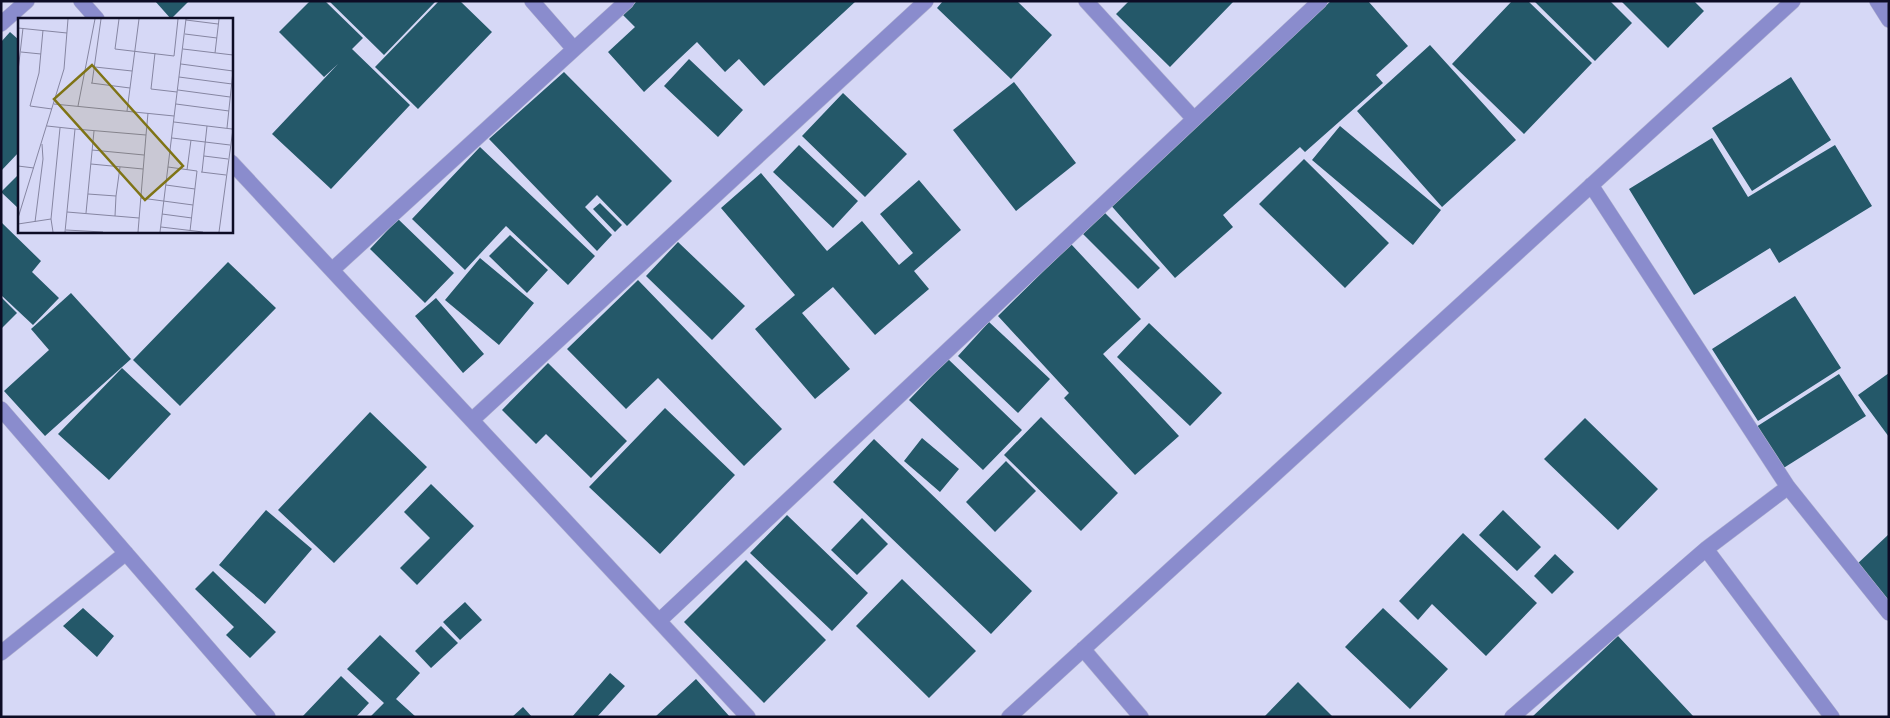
<svg xmlns="http://www.w3.org/2000/svg" width="1890" height="718" font-family="Montserrat,sans-serif">
<style>
.building{fill:#245869}
.lines{fill:none;stroke-linecap:round;stroke-linejoin:round}
.minor-casing{stroke:#b2b3d0;stroke-width:16}
.minor{stroke:#8a8ccd;stroke-width:15}
.inset-road{fill:none;stroke:#8686a2;stroke-width:1}
.view{fill:#7f7416;fill-opacity:0.15;stroke:#7f7416;stroke-width:2.5}
.inset-edge{fill:none;stroke:#0d0c25;stroke-width:2.5}
</style>
<rect width="100%" height="100%" fill="#d6d8f6"/>
<path class="building" d="M 155,1 L 189,1 L 171,19 Z
M 310,1 L 325,1 L 363,38 L 352,49 L 410,105 L 331,189 L 272,134 L 338,64 L 324,77 L 279,32 Z
M 329,1 L 436,1 L 384,55 Z
M 439,1 L 460,1 L 492,32 L 418,109 L 375,67 Z
M 637,1 L 856,1 L 764,86 L 739,59 L 725,72 L 697,42 L 644,92 L 608,52 L 635,27 L 623,15 Z
M 943,1 L 1017,1 L 1052,35 L 1011,79 L 937,8 Z
M 1129,1 L 1234,1 L 1170,67 L 1116,14 Z
M 1331,1 L 1368,1 L 1408,46 L 1376,75 L 1383,83 L 1305,152 L 1300,147 L 1223,215 L 1233,227 L 1175,278 L 1108,202 L 1237,84 Z
M 1512,1 L 1528,1 L 1592,63 L 1524,134 L 1452,64 Z
M 1534,1 L 1610,1 L 1632,23 L 1595,61 Z
M 1621,1 L 1694,1 L 1704,11 L 1668,48 Z
M 10,32 L 19,40 L 19,152 L 1,171 L 1,42 Z
M 1430,45 L 1516,140 L 1442,207 L 1357,111 Z
M 689,59 L 743,110 L 718,137 L 664,86 Z
M 564,72 L 672,181 L 627,226 L 597,195 L 585,207 L 612,235 L 597,251 L 489,139 Z
M 1791,77 L 1831,140 L 1752,191 L 1712,128 Z
M 1014,82 L 1076,163 L 1016,211 L 953,130 Z
M 843,93 L 907,154 L 865,197 L 802,136 Z
M 1340,126 L 1441,210 L 1413,245 L 1312,160 Z
M 1712,138 L 1748,197 L 1835,145 L 1872,206 L 1779,263 L 1770,248 L 1694,295 L 1629,189 Z
M 799,145 L 858,201 L 833,228 L 773,172 Z
M 480,147 L 595,256 L 568,285 L 506,226 L 465,270 L 412,219 Z
M 1304,159 L 1389,243 L 1345,288 L 1259,204 Z
M 761,173 L 827,251 L 862,221 L 899,265 L 913,253 L 880,214 L 919,180 L 961,230 L 914,271 L 929,289 L 875,335 L 833,287 L 802,313 L 850,369 L 815,399 L 755,329 L 795,295 L 721,208 Z
M 19,174 L 19,209 L 1,192 Z
M 600,203 L 622,225 L 615,232 L 593,209 Z
M 1104,212 L 1160,268 L 1138,289 L 1083,234 Z
M 398,219 L 454,273 L 425,303 L 370,249 Z
M 1,222 L 41,261 L 32,272 L 59,298 L 33,325 L 1,295 Z
M 510,235 L 548,270 L 527,293 L 489,256 Z
M 678,242 L 745,306 L 712,340 L 646,276 Z
M 1071,244 L 1141,319 L 1103,354 L 1179,436 L 1135,475 L 1064,398 L 1069,393 L 998,316 Z
M 480,258 L 534,303 L 499,345 L 445,300 Z
M 228,262 L 276,308 L 180,406 L 133,360 Z
M 638,280 L 782,429 L 744,466 L 658,378 L 626,409 L 567,349 Z
M 71,293 L 131,359 L 45,436 L 4,391 L 49,350 L 31,329 Z
M 1795,296 L 1841,368 L 1758,421 L 1712,349 Z
M 1,297 L 17,313 L 1,329 Z
M 436,298 L 484,354 L 463,373 L 415,316 Z
M 989,322 L 1050,379 L 1018,413 L 958,356 Z
M 1149,323 L 1222,393 L 1190,426 L 1117,357 Z
M 948,359 L 1022,430 L 983,470 L 909,400 Z
M 548,363 L 627,441 L 591,478 L 546,434 L 536,444 L 502,410 Z
M 122,368 L 171,414 L 109,480 L 58,434 Z
M 1889,373 L 1889,437 L 1858,395 Z
M 1839,374 L 1866,416 L 1782,469 L 1756,427 Z
M 665,408 L 735,475 L 660,554 L 589,487 Z
M 370,412 L 427,467 L 334,563 L 278,510 Z
M 1041,417 L 1118,493 L 1081,531 L 1004,455 Z
M 1585,418 L 1658,489 L 1618,530 L 1544,459 Z
M 922,438 L 959,469 L 940,492 L 904,461 Z
M 874,439 L 1032,591 L 991,634 L 833,482 Z
M 1006,461 L 1036,491 L 995,532 L 966,502 Z
M 431,484 L 474,526 L 417,585 L 400,568 L 430,538 L 404,512 Z
M 266,510 L 312,549 L 265,604 L 219,565 Z
M 1503,510 L 1541,547 L 1517,571 L 1479,535 Z
M 787,515 L 868,593 L 832,631 L 750,553 Z
M 862,518 L 888,544 L 857,575 L 831,550 Z
M 1463,533 L 1537,603 L 1486,656 L 1432,604 L 1418,620 L 1399,601 Z
M 1889,534 L 1889,602 L 1855,566 Z
M 1555,554 L 1574,572 L 1552,594 L 1534,576 Z
M 746,560 L 826,640 L 764,703 L 684,622 Z
M 213,571 L 276,632 L 250,658 L 226,635 L 234,627 L 195,589 Z
M 902,579 L 976,651 L 929,698 L 856,626 Z
M 465,602 L 482,620 L 460,640 L 443,622 Z
M 83,608 L 114,636 L 97,657 L 63,626 Z
M 1383,608 L 1448,669 L 1410,709 L 1345,647 Z
M 441,626 L 458,643 L 431,668 L 415,651 Z
M 380,635 L 420,673 L 396,699 L 416,717 L 370,717 L 384,703 L 347,669 Z
M 1618,636 L 1694,717 L 1532,717 Z
M 610,673 L 625,686 L 597,717 L 572,717 Z
M 341,676 L 369,703 L 356,717 L 302,717 Z
M 696,679 L 730,717 L 655,717 Z
M 1298,682 L 1333,717 L 1264,717 Z
M 523,707 L 532,717 L 512,717 Z"/>
<g class="lines">
<defs>
<path id="minor" d="M 81,1 L 97,19
M 532,1 L 574,49
M 1086,1 L 1194,119
M 1877,1 L 1889,20
M 1,24 L 27,1
M 231,162 L 659,621
M 1591,185 L 1788,487 L 1889,613
M 332,270 L 627,1
M 1,409 L 268,717
M 472,420 L 926,1
M 1706,549 L 1832,717
M 1083,649 L 1141,717
M 1,653 L 126,553
M 748,717 L 659,621 L 1320,1
M 1009,717 L 1793,1
M 1512,717 L 1706,549 L 1788,487"/>
</defs>
<use href="#minor" class="minor-casing"/>
<use href="#minor" class="minor"/>
</g>
<g transform="translate(18 18)">
<rect width="215" height="215" fill="#d6d8f6"/>
<path class="inset-road" d="M 101,1 L 97,31 L 156,38 L 160,1M 168,2 L 200,6M 0,10 L 49,15M 25,12 L 21,55 L 12,88 L 34,91M 167,16 L 199,20M 165,31 L 215,37M 3,34 L 23,36M 137,35 L 133,71 L 159,74M 197,35 L 201,1M 163,46 L 215,53M 77,49 L 114,53M 0,53 L 5,10M 161,59 L 214,66M 73,65 L 112,70M 74,65 L 83,1M 160,72 L 212,79M 36,86 L 156,98M 158,86 L 211,93M 60,88 L 77,1M 109,93 L 121,1M 156,104 L 214,111M 29,108 L 57,111 L 47,214M 209,110 L 215,53M 57,111 L 128,117 L 130,95M 154,120 L 212,127M 74,132 L 126,137M 186,138 L 210,141M 73,146 L 125,151M 0,148 L 16,150M 150,149 L 179,153 L 175,187M 169,152 L 173,122M 183,154 L 208,157M 184,154 L 189,108M 148,167 L 177,171M 70,176 L 98,178 L 102,149M 123,180 L 175,187 L 172,213M 49,194 L 121,200M 68,195 L 76,113M 144,196 L 174,200M 97,198 L 98,178M 0,200 L 46,51 L 50,1M 33,201 L 42,110M 17,204 L 25,141 L 24,126M 0,206 L 33,201 L 35,214M 143,209 L 185,214M 48,212 L 85,214M 120,214 L 128,117M 142,214 L 168,1M 201,214 L 215,111"/>
<path class="view" d="M 74,47 L 165,148 L 127,182 L 36,81 Z"/>
<rect width="215" height="215" class="inset-edge"/>
</g>
<rect width="1890" height="718" fill="none" stroke="#0d0c25" stroke-width="5"/>
</svg>
